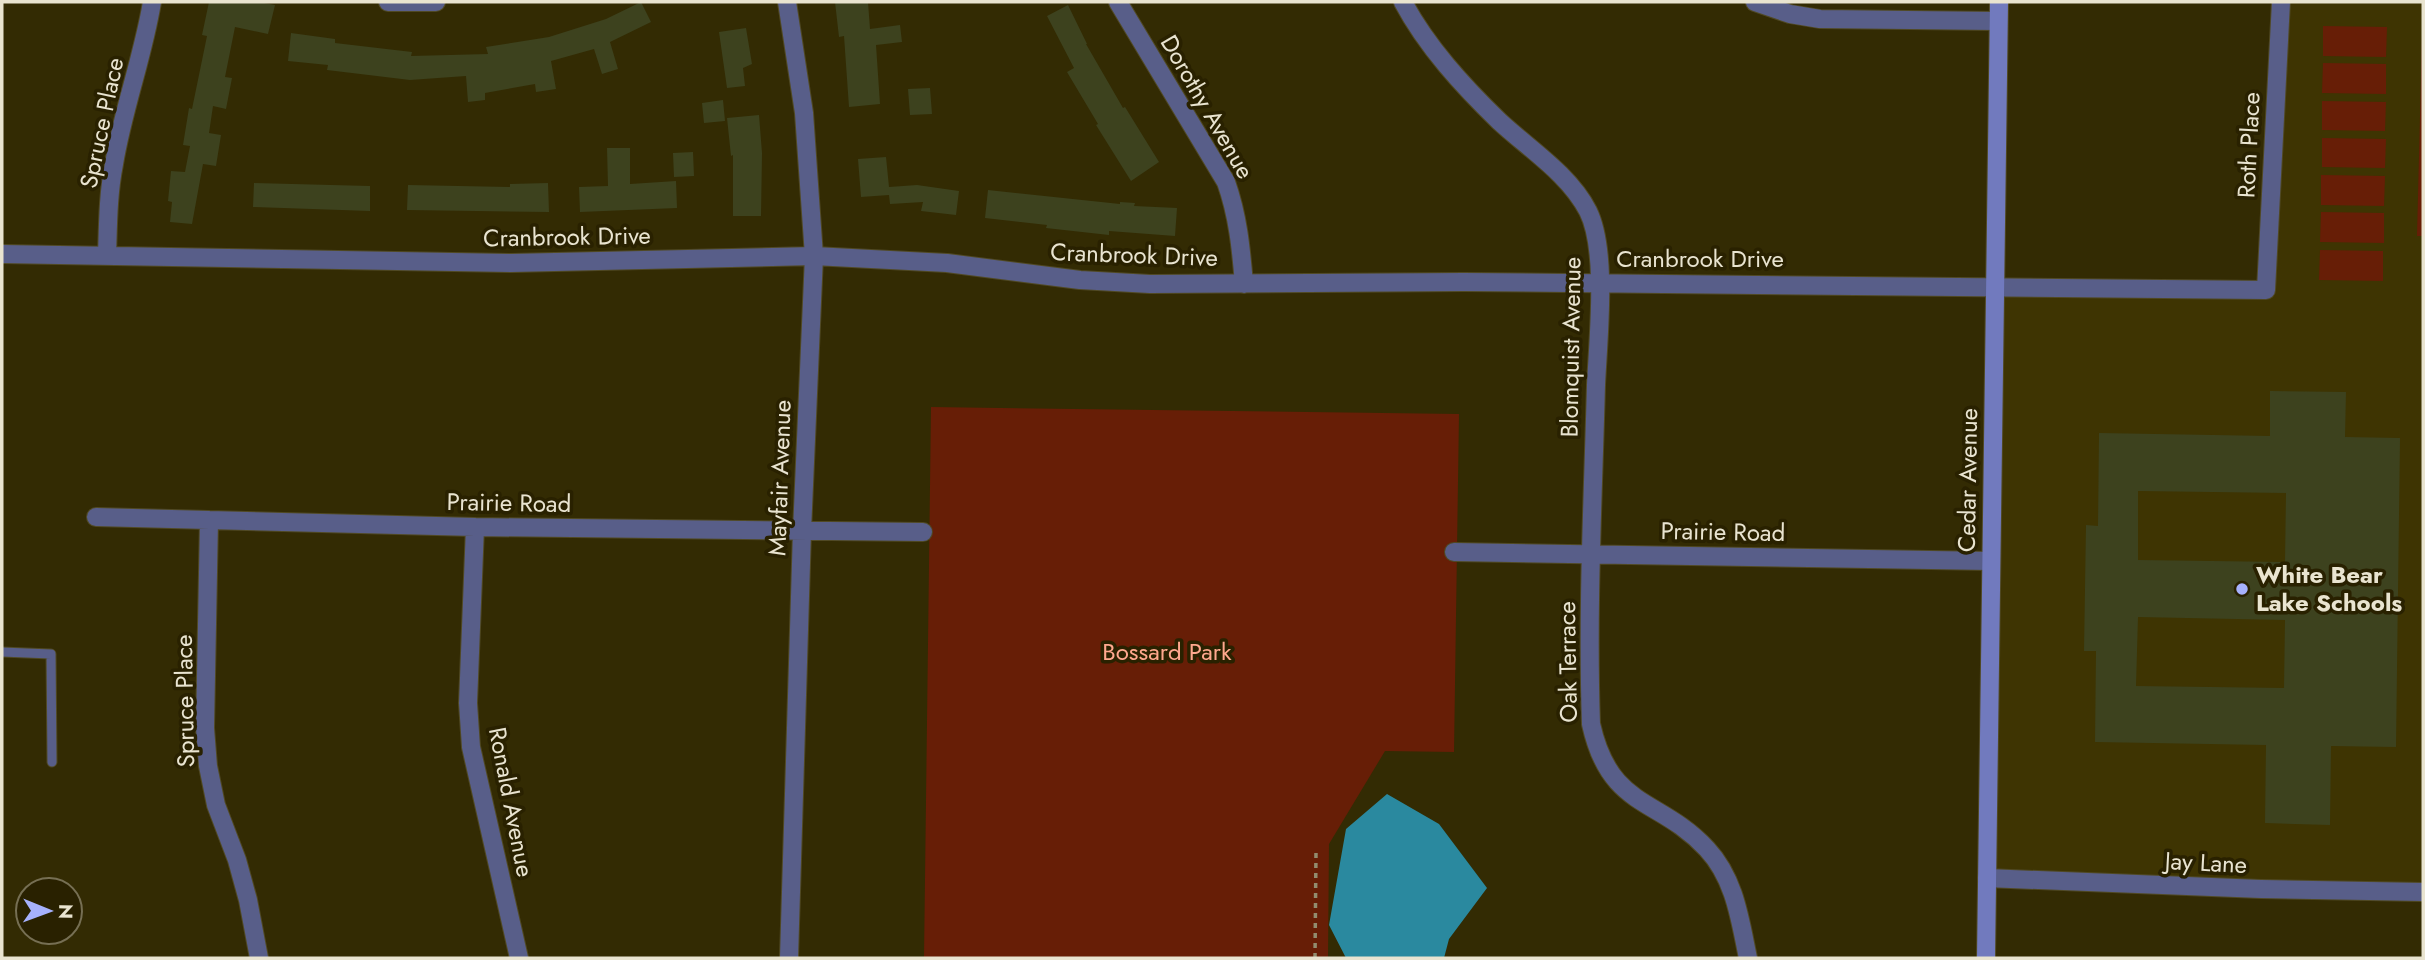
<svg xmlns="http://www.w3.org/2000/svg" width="2425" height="960" font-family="Jost,sans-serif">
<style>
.built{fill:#3e3402}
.green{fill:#671e06}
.water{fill:#2a899f}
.building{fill:#3d421e;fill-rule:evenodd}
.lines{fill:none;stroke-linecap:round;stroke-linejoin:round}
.lane-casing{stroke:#504924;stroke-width:11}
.street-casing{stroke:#504924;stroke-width:20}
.secondary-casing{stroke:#504924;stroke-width:20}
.path{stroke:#928c6e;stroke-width:3.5;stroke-dasharray:5 5;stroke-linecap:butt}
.lane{stroke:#585e89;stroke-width:9}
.street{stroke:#585e89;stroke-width:18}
.secondary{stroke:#717abe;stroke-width:18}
.poi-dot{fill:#a6b1fc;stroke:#292100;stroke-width:2.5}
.labels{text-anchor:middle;stroke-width:7;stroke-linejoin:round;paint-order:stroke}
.street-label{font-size:24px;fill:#e9e4d0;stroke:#292100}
.poi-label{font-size:24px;font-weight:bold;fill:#e9e4d0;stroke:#292100;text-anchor:start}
.park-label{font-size:24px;fill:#ffa88e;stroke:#292100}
</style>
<rect width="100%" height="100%" fill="#332b03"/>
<path class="built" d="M 2281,2 L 2423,2 L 2423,891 L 1987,878 L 1995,287 L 2266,291 Z"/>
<path class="green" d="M 2323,26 L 2387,27 L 2386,57 L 2323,56 Z
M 2422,36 L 2423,36 L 2423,236 L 2417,236 Z
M 2323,63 L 2386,64 L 2386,94 L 2322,93 Z
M 2322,101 L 2386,102 L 2385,131 L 2322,130 Z
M 2322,138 L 2386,139 L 2385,168 L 2322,167 Z
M 2321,175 L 2385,176 L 2384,206 L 2321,205 Z
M 2321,212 L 2384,213 L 2384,243 L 2320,242 Z
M 2320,250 L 2383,251 L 2383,281 L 2319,280 Z
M 931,407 L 1459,414 L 1454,752 L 1385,751 L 1329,844 L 1328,958 L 924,958 Z"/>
<path class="water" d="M 1387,794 L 1439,824 L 1487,888 L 1449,939 L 1444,958 L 1346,958 L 1329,925 L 1346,829 Z"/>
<path class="building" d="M 209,2 L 259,2 L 275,5 L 268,34 L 235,27 L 225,77 L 232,78 L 226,109 L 213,106 L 209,133 L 221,135 L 216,166 L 203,164 L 192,224 L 170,222 L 172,202 L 168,201 L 171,171 L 185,172 L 190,146 L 183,145 L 189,108 L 192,109 L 207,36 L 202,35 Z
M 641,2 L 651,22 L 610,42 L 618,69 L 602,74 L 594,49 L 551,61 L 556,89 L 536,92 L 535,84 L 485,93 L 485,100 L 468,102 L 466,76 L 410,80 L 327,70 L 328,65 L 288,61 L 291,33 L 335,39 L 335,43 L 412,52 L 411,56 L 488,54 L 486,47 L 549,37 L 606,19 Z
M 835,2 L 868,2 L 870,29 L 900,25 L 902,42 L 876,45 L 880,104 L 849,107 L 844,36 L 839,37 Z
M 1068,5 L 1087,44 L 1086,44 L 1123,108 L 1125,107 L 1159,162 L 1131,181 L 1096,125 L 1098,124 L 1067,72 L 1074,68 L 1047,16 Z
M 746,28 L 752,64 L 743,68 L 745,86 L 727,88 L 719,32 Z
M 930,88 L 932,114 L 910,115 L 908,89 Z
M 723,100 L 725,121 L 704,123 L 702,103 Z
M 759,115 L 762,153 L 761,216 L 733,216 L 733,155 L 731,156 L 727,118 Z
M 607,148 L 630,148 L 630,184 L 676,181 L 677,208 L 580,212 L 579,187 L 608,186 Z
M 693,152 L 694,176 L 674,177 L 673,153 Z
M 886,157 L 889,187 L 917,185 L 959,191 L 956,215 L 921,211 L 923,202 L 890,204 L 889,195 L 861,197 L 858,159 Z
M 254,183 L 370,186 L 370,211 L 253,207 Z
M 548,183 L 549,212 L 407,210 L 408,185 L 510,187 L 510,184 Z
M 988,190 L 1120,204 L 1120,202 L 1135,203 L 1134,206 L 1177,208 L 1175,236 L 1109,231 L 1109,235 L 1046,228 L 1047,225 L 985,218 Z
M 2270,391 L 2346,392 L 2345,437 L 2400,438 L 2396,747 L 2331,746 L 2330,825 L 2265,823 L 2266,745 L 2095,742 L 2096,651 L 2084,651 L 2086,525 L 2098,526 L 2099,433 L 2270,436 ZM 2138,491 L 2286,493 L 2285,562 L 2138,560 ZM 2138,617 L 2285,620 L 2284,688 L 2136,686 Z"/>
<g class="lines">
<defs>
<path id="lane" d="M 2,652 L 51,654 L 52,762"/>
<path id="street" d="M 388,2 L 436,2
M 787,2 L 804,113 L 814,256 L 802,531 L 789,958
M 1118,2 L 1226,182 C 1238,216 1241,248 1244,284
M 1403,2 C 1427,47 1463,86 1499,121 C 1529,149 1569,174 1588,211 C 1608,251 1598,339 1596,385 C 1593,498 1587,611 1591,724 C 1610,810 1659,797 1707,849 C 1735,879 1740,920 1748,958
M 1755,2 L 1790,14 L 1820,19 L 1998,21
M 2,254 L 511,263 L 814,256 L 947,263 L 1080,280 L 1150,284 L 1464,282 L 2266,290 L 2281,2
M 107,256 C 108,225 108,194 114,164 C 123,109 143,57 152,2
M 96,517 L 475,527 L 923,532
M 209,520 L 205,728 L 208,766 L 216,805 L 237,860 L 248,900 L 259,958
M 475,527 L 468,703 L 471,747 L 519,958
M 1454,552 L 1991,561
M 1987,878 L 2261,889 L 2423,892"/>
<path id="secondary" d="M 1986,958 L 1999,2"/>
</defs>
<use href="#lane" class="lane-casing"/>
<use href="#street" class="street-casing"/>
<use href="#secondary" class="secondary-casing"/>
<path class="path" d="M 1315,958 L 1316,851"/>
<use href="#lane" class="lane"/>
<use href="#street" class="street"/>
<use href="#secondary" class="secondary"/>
</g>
<circle class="poi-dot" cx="2242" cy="589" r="7"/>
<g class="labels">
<g class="street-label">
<text transform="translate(1207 107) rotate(60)" y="8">Dorothy Avenue</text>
<text transform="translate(102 123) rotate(-78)" y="8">Spruce Place</text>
<text transform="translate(2249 145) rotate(-87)" y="8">Roth Place</text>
<text transform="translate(567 237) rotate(-1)" y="8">Cranbrook Drive</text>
<text transform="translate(1134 255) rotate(2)" y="8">Cranbrook Drive</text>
<text x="1700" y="267">Cranbrook Drive</text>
<text transform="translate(1571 347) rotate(-89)" y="8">Blomquist Avenue</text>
<text transform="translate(780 478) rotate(-88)" y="8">Mayfair Avenue</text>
<text transform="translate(1968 480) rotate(-89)" y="8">Cedar Avenue</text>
<text transform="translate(509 503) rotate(1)" y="8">Prairie Road</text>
<text transform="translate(1723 532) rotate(1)" y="8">Prairie Road</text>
<text transform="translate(1568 662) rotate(-91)" y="8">Oak Terrace</text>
<text transform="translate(185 701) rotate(-91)" y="8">Spruce Place</text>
<text transform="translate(511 802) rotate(79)" y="8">Ronald Avenue</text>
<text transform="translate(2206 863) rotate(3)" y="8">Jay Lane</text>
</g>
<g class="poi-label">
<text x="2256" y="583">White Bear<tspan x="2256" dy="28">Lake Schools</tspan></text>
</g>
<g class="park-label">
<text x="1167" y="660">Bossard Park</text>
</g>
</g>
<rect width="2425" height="960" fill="none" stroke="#e9e4d0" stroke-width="7"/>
<g transform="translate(49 911) rotate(91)"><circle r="33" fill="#292100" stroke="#766f53" stroke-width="2"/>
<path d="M0-5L12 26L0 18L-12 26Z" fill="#a6b1fc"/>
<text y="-10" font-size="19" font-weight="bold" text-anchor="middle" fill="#e9e4d0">N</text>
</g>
</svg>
